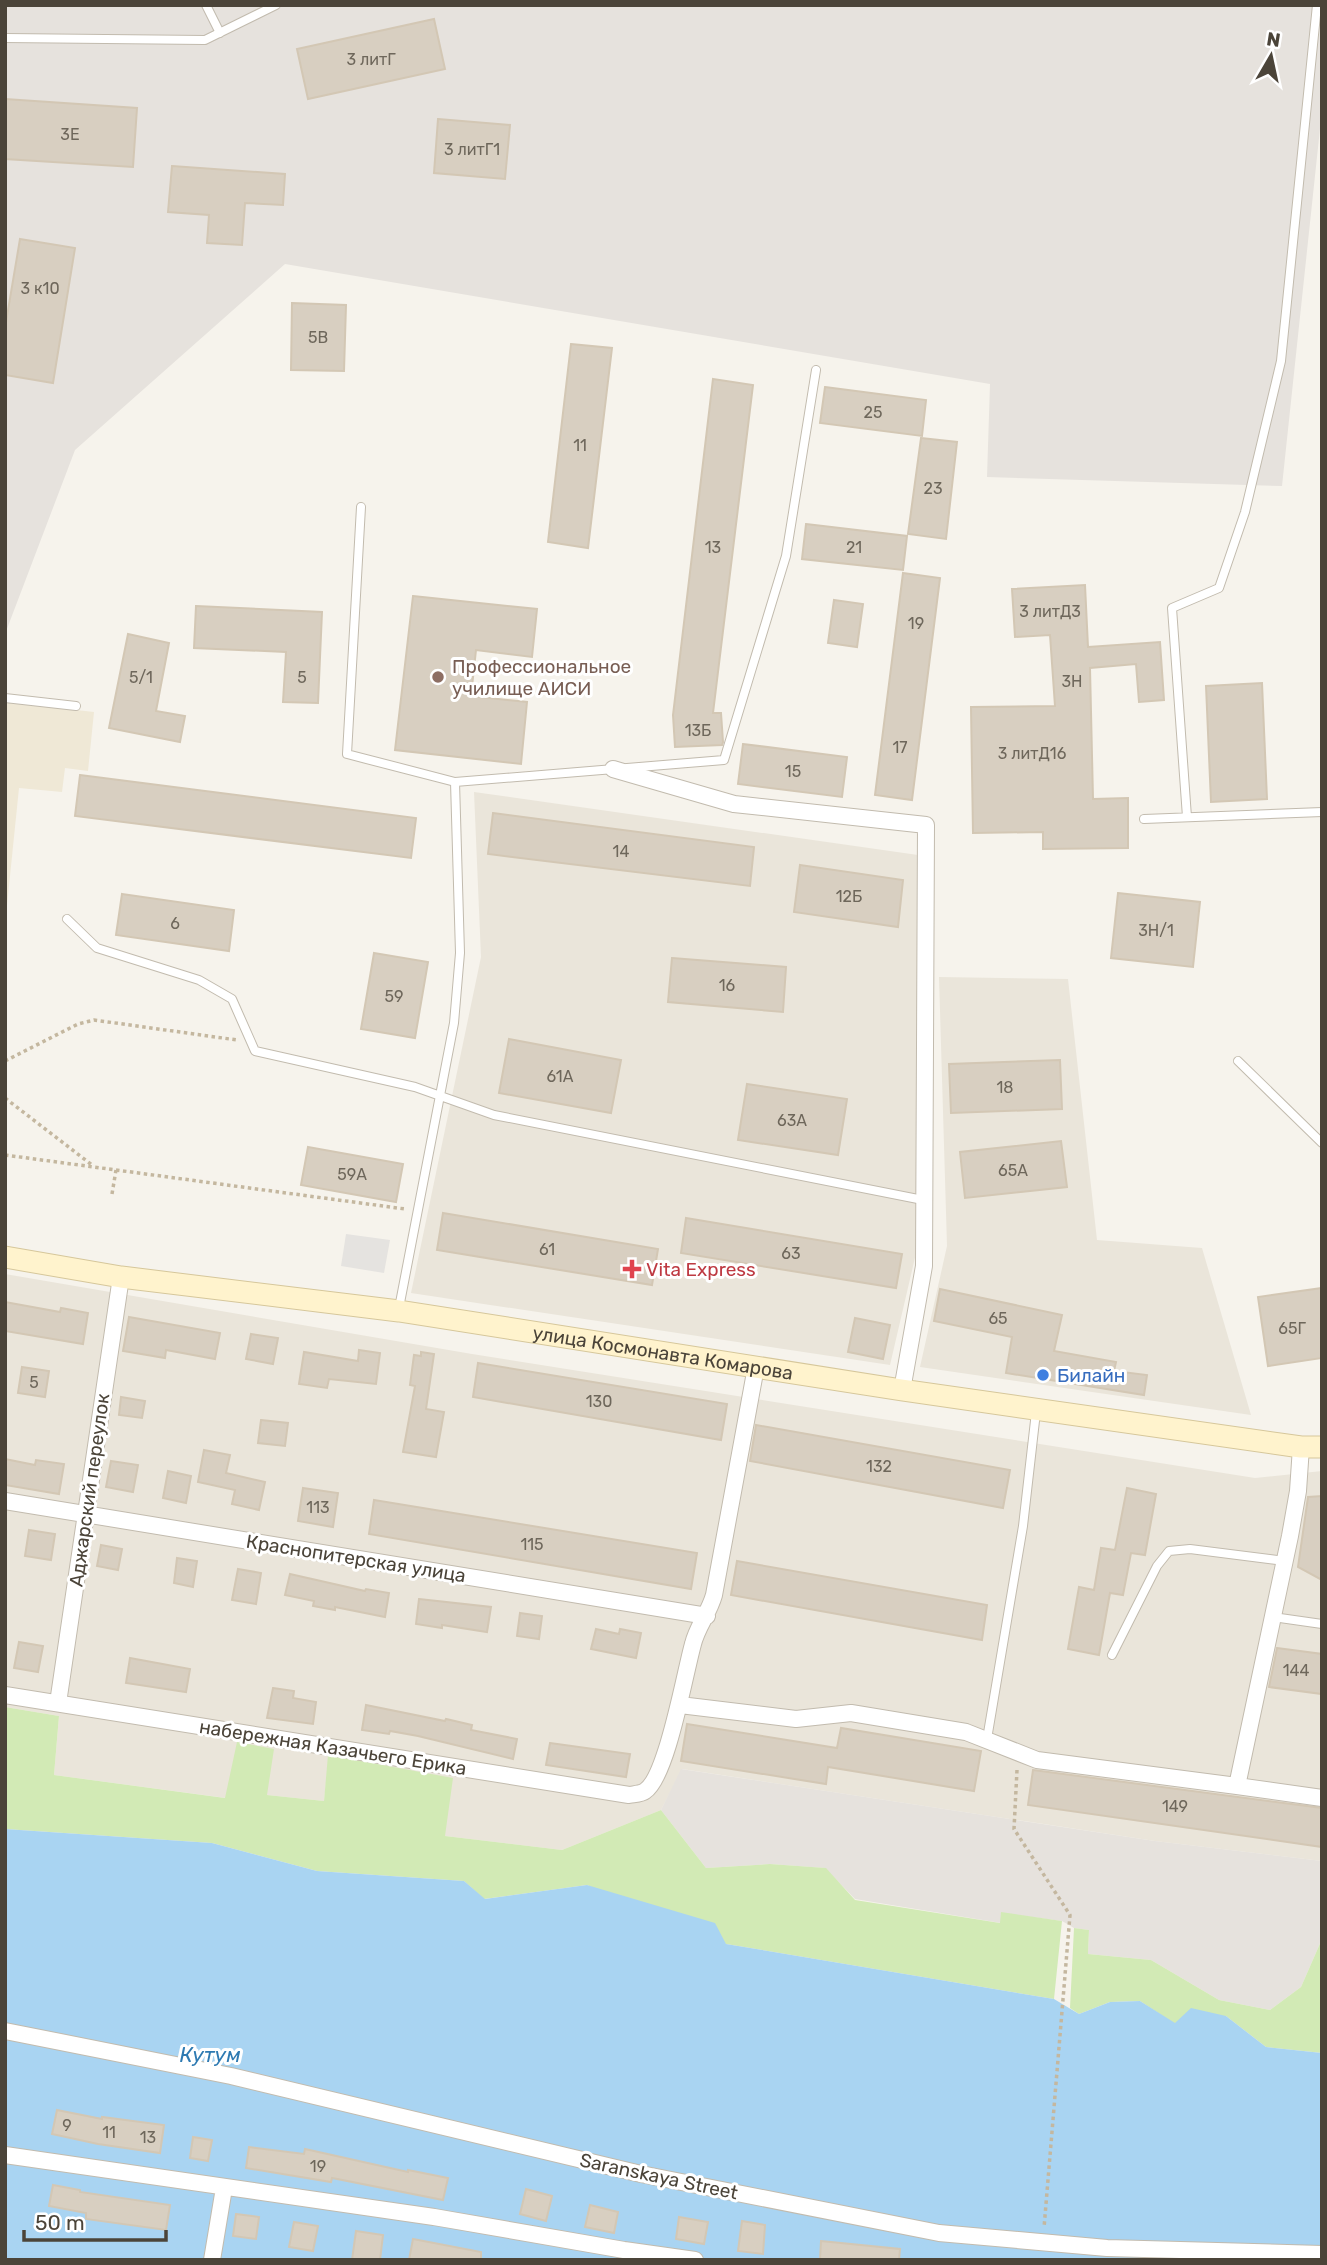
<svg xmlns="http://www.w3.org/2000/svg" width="1327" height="2265" font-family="Rubik,sans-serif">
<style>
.residential{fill:#eae5da}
.industrial{fill:#e6e2dd}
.education{fill:#efe8d6}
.green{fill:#d2eab5}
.parking{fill:#e5e3e0}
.water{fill:#a9d4f2}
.building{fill:#d8cfc1;stroke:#d3c7b4;stroke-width:2}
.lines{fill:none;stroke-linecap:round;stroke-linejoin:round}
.service-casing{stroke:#c2bbae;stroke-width:10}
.minor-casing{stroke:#c2bbae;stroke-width:18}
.secondary-casing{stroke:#d6c79b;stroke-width:23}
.path{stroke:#c4b79f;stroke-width:3.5;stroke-dasharray:3.5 3.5;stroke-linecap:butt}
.service{stroke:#fff;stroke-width:8}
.minor{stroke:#fff;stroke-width:16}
.secondary{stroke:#fff3cd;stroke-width:21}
.education-dot{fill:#8d6e63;stroke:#fff;stroke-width:2.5}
.health-dot{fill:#e0444e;stroke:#fff;stroke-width:2.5}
.shop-dot{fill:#3f7fe0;stroke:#fff;stroke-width:2.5}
.labels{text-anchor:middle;stroke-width:6;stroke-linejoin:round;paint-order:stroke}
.number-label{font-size:16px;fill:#6e675b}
.education-label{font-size:19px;fill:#785e54;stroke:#fff;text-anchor:start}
.health-label{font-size:19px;fill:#be3a42;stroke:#fff;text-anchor:start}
.street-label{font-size:19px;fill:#4b4439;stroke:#fff}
.shop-label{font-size:19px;fill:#366cbe;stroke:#fff;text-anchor:start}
.water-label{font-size:21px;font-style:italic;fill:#2e7ab2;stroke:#fff}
</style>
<rect width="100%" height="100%" fill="#f6f3ec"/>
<path class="residential" d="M 474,792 L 918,855 L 917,1249 L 890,1365 L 411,1293 L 481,957 Z
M 939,977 L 1068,979 L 1097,1240 L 1202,1248 L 1251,1415 L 920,1367 L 947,1246 Z
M 5,1274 L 472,1354 L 1255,1478 L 1322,1471 L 1322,1861 L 1155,1841 L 682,1769 L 661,1810 L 562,1850 L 445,1836 L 329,1755 L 324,1801 L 267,1795 L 238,1742 L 226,1798 L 54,1775 L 59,1716 L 5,1707 Z"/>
<path class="industrial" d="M 5,5 L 1322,5 L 1322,110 L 1282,486 L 987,477 L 990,384 L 285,264 L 75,450 L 5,634 Z
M 681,1769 L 1155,1841 L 1322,1861 L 1322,1939 L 1301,1987 L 1270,2010 L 1219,2000 L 1151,1960 L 1088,1954 L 1089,1930 L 1074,1928 L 1062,1921 L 1001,1913 L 1001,1923 L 855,1899 L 825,1868 L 770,1864 L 706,1868 L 661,1810 Z"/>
<path class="education" d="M 5,702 L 94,712 L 88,771 L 65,768 L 62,792 L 19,788 L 6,915 Z"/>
<path class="green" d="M 5,1707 L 59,1716 L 54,1775 L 225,1798 L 237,1742 L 274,1749 L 267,1795 L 324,1801 L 328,1755 L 453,1778 L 445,1836 L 562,1850 L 661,1810 L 706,1868 L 770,1864 L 826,1868 L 855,1900 L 1000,1923 L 1001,1912 L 1062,1921 L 1054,1999 L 726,1944 L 587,1885 L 484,1899 L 464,1881 L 317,1871 L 212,1843 L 5,1829 Z
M 1074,1928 L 1089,1930 L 1088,1954 L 1151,1960 L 1219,2000 L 1270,2010 L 1301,1987 L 1322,1939 L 1322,2053 L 1266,2047 L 1226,2016 L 1175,2024 L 1140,2001 L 1110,2002 L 1079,2014 L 1070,2008 Z"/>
<path class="parking" d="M 346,1234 L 390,1240 L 384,1273 L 341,1266 Z"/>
<path class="water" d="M 5,1829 L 212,1843 L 317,1871 L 464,1881 L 485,1899 L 587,1885 L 715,1923 L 726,1944 L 1054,1999 L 1079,2014 L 1110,2002 L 1140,2001 L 1175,2023 L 1191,2008 L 1226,2016 L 1266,2047 L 1322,2053 L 1322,2260 L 5,2260 Z"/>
<path class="building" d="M 434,19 L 445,69 L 308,99 L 297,49 Z
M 5,99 L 137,108 L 133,167 L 5,159 Z
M 438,119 L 510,125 L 505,179 L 434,173 Z
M 172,166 L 285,174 L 283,205 L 245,203 L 242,245 L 207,243 L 209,215 L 168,212 Z
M 20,239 L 75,248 L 53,383 L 5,375 L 5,328 Z
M 292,303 L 346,305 L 344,371 L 291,370 Z
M 571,344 L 612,348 L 588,548 L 548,542 Z
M 713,379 L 753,385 L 713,713 L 721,713 L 723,742 L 722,745 L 675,747 L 673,715 Z
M 825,387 L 926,400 L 922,436 L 820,423 Z
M 921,438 L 957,442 L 946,539 L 908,534 Z
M 806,524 L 907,536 L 903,570 L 802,559 Z
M 903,573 L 940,578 L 912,800 L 875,795 Z
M 1085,585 L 1088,647 L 1160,642 L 1164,700 L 1139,702 L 1136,664 L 1090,668 L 1093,799 L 1128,798 L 1128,848 L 1043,849 L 1043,832 L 973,833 L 971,707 L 1055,706 L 1050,635 L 1015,637 L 1012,589 Z
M 413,596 L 537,609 L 532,657 L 476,650 L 471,696 L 527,702 L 521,764 L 395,750 Z
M 834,600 L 863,604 L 857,647 L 828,643 Z
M 196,606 L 322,612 L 318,703 L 283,702 L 286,652 L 194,648 Z
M 128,634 L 169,643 L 156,711 L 185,716 L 180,742 L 109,728 Z
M 1262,683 L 1267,799 L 1211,802 L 1206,686 Z
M 743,744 L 847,757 L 842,797 L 738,784 Z
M 80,775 L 416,818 L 411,858 L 75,816 Z
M 493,813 L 754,847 L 750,886 L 488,854 Z
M 800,865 L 903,880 L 898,927 L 794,912 Z
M 1118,893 L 1200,902 L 1193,967 L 1111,958 Z
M 122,894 L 234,910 L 229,951 L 116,935 Z
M 374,953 L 428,962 L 415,1038 L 361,1029 Z
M 672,958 L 786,967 L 783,1012 L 668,1002 Z
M 509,1039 L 621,1060 L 611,1113 L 499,1093 Z
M 1060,1060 L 1062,1109 L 951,1113 L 949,1064 Z
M 747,1084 L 847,1099 L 838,1155 L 738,1140 Z
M 1061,1141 L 1067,1187 L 965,1198 L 960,1152 Z
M 308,1147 L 403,1164 L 396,1202 L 301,1185 Z
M 443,1213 L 658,1249 L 652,1285 L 437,1250 Z
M 686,1218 L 902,1254 L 896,1288 L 681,1253 Z
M 1322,1288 L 1322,1358 L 1268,1366 L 1258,1297 Z
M 940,1289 L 1062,1315 L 1054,1351 L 1116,1362 L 1114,1371 L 1147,1375 L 1144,1395 L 1006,1373 L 1012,1337 L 934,1321 Z
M 5,1302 L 60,1312 L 61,1308 L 88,1313 L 83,1344 L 5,1331 Z
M 129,1317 L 220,1333 L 215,1359 L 166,1350 L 165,1358 L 123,1351 Z
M 855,1318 L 890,1325 L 883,1359 L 848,1352 Z
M 251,1334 L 278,1338 L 273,1364 L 246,1359 Z
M 359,1350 L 380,1353 L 376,1384 L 329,1379 L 327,1388 L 299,1384 L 304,1352 L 358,1361 Z
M 421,1352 L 434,1354 L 426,1409 L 444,1412 L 436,1457 L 403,1452 L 415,1386 L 410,1385 L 414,1355 L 421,1356 Z
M 478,1363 L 727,1404 L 721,1440 L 473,1397 Z
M 22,1367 L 49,1371 L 45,1397 L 18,1393 Z
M 121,1397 L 145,1401 L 142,1418 L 119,1415 Z
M 261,1420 L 288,1423 L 285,1446 L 258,1443 Z
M 756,1425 L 1010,1470 L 1003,1508 L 750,1461 Z
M 204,1450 L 230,1455 L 226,1473 L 265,1482 L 259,1510 L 232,1504 L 235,1490 L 198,1482 Z
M 5,1459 L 35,1465 L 36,1460 L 64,1464 L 59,1494 L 5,1485 Z
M 111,1461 L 138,1465 L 133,1492 L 106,1487 Z
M 168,1471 L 191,1476 L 186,1503 L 163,1498 Z
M 303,1488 L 338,1493 L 333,1527 L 298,1521 Z
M 1127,1488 L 1156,1494 L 1145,1555 L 1131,1553 L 1123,1595 L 1110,1593 L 1099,1655 L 1068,1649 L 1079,1587 L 1094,1590 L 1101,1548 L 1115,1550 Z
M 1322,1496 L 1322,1580 L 1298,1567 L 1308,1497 Z
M 374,1500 L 697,1553 L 691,1589 L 369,1534 Z
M 29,1530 L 55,1534 L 51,1560 L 25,1556 Z
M 101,1545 L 122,1549 L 118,1570 L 97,1566 Z
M 177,1558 L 197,1561 L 193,1587 L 174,1583 Z
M 737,1561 L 987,1605 L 982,1640 L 731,1595 Z
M 238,1569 L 261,1573 L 256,1604 L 232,1600 Z
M 290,1574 L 365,1591 L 366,1589 L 389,1593 L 385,1617 L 335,1607 L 335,1610 L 313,1606 L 314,1601 L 285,1595 Z
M 419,1599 L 491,1607 L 487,1632 L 442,1625 L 442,1628 L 416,1624 Z
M 520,1613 L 542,1616 L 539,1639 L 517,1636 Z
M 596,1629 L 619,1634 L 620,1629 L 641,1633 L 636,1658 L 591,1649 Z
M 19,1642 L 43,1646 L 38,1672 L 14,1668 Z
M 1277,1648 L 1322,1654 L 1322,1694 L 1269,1687 Z
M 130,1658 L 190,1669 L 186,1692 L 126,1683 Z
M 273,1688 L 294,1691 L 293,1698 L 316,1702 L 313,1724 L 267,1718 Z
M 366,1705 L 445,1721 L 446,1719 L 472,1725 L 471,1730 L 517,1739 L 513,1759 L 418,1736 L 390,1731 L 389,1734 L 362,1730 Z
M 687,1724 L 837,1748 L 841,1728 L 981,1751 L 974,1791 L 828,1767 L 826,1784 L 681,1761 Z
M 550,1743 L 630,1754 L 626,1777 L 546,1765 Z
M 1033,1770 L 1322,1808 L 1322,1847 L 1028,1805 Z
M 57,2110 L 102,2119 L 102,2117 L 164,2125 L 160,2153 L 98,2144 L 52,2134 Z
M 193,2137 L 212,2140 L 208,2161 L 190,2158 Z
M 249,2147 L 304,2154 L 305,2149 L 408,2172 L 408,2170 L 448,2178 L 443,2200 L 332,2178 L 331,2182 L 246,2168 Z
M 53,2185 L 80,2190 L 80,2192 L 170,2205 L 166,2230 L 86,2219 L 86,2213 L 49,2206 Z
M 526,2189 L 552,2196 L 546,2221 L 520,2214 Z
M 590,2205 L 618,2212 L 614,2233 L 585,2227 Z
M 236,2214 L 259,2217 L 256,2239 L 233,2236 Z
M 679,2217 L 708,2222 L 704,2244 L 676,2239 Z
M 742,2221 L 765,2225 L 763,2254 L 738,2251 Z
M 294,2222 L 318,2226 L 313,2251 L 289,2247 Z
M 356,2231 L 383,2235 L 380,2260 L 352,2260 Z
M 413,2239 L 481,2252 L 481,2260 L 409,2260 Z
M 821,2241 L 900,2249 L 899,2260 L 820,2260 Z"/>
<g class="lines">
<defs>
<path id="service" d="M 206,5 L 220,33
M 5,38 L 205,40 L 276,5
M 361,507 L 347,754 L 455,782
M 5,698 L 76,706
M 627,768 L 724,760 L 786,556 L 816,370
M 1187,817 L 1172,608 L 1219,588 L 1245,512 L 1281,361 L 1317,5
M 1144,819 L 1322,812
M 67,919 L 97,948 L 199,980 L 232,999 L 255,1051 L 415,1087 L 494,1115 L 923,1200
M 1238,1061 L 1322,1143
M 399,1308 L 454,1023 L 460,953 L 455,782 L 614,769
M 1273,1617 L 1322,1624
M 1112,1655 L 1157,1566 L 1169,1551 L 1190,1549 L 1285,1561
M 987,1739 L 1023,1526 L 1036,1412"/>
<path id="minor" d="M 613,769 L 734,804 L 926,825 L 924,1266 L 902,1390
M 1301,1447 L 1298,1491 L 1290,1536 L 1237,1786 L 1322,1798
M 5,1501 L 707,1616
M 5,1695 L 629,1795 C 634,1794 641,1794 645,1791 C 667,1777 685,1672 693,1644 C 697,1627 709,1613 714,1595 L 756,1367
M 58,1703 L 121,1277
M 680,1705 L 796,1719 L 851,1713 L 966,1732 L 1037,1760 L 1237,1786
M 5,2031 L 231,2076 L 641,2174 L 939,2233 L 1107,2248 L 1322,2254
M 5,2155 L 434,2217 L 624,2250 L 695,2260
M 212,2260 L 224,2188"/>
<g id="secondary">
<path id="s1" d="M 5,1257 L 121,1277 L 399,1311 L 902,1390 L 1301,1447 L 1322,1447"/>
</g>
</defs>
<use href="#service" class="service-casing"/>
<use href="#minor" class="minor-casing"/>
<use href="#secondary" class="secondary-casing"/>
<path class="path" d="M 5,1061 L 78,1024 L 94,1020 L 237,1040
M 5,1098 L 92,1165
M 5,1155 L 405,1209
M 112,1194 L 116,1170
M 1017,1770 L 1014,1829 L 1070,1915 L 1044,2228"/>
<use href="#service" class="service"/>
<use href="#minor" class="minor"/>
<use href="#secondary" class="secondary"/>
</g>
<circle class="education-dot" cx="438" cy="677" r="7"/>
<path class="health-dot" d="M628.5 1258.5h7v7h7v7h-7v7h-7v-7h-7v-7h7z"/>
<circle class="shop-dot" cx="1043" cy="1375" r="7"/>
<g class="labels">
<g class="number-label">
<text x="371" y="65">3 литГ</text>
<text x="70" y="140">3Е</text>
<text x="472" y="155">3 литГ1</text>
<text x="40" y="294">3 к10</text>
<text x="318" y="343">5В</text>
<text x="873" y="418">25</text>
<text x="580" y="451">11</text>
<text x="933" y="494">23</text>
<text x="713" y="553">13</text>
<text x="854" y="553">21</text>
<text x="1050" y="617">3 литД3</text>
<text x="916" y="629">19</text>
<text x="141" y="683">5/1</text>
<text x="302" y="683">5</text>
<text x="1072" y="687">3Н</text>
<text x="698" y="736">13Б</text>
<text x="900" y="753">17</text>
<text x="1032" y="759">3 литД16</text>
<text x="793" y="777">15</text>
<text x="621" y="857">14</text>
<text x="849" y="902">12Б</text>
<text x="175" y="929">6</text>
<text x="1156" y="936">3Н/1</text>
<text x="727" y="991">16</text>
<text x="394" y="1002">59</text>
<text x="560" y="1082">61А</text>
<text x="1005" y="1093">18</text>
<text x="792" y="1126">63А</text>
<text x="1013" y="1176">65А</text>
<text x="352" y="1180">59А</text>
<text x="547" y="1255">61</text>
<text x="791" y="1259">63</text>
<text x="998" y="1324">65</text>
<text x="1292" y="1334">65Г</text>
<text x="34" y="1388">5</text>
<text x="599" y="1407">130</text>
<text x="879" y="1472">132</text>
<text x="318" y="1513">113</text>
<text x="532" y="1550">115</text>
<text x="1296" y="1676">144</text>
<text x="1175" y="1812">149</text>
<text x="67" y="2131">9</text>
<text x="109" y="2138">11</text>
<text x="148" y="2143">13</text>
<text x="318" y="2172">19</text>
</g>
<g class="education-label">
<text x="452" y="673">Профессиональное<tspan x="452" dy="22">училище АИСИ</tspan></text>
</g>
<g class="health-label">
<text x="646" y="1276">Vita Express</text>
</g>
<g class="street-label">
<text dy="7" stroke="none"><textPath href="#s1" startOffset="665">улица Космонавта Комарова</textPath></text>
<text transform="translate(89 1490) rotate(-82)" y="7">Аджарский переулок</text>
<text transform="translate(356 1558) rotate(9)" y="7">Краснопитерская улица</text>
<text transform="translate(333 1747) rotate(9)" y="7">набережная Казачьего Ерика</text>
<text transform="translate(659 2176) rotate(12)" y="7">Saranskaya Street</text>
</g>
<g class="shop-label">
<text x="1057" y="1382">Билайн</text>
</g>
<g class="water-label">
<text x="210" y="2062">Кутум</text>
</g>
</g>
<rect width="1327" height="2265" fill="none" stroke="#4b4439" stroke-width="14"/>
<g transform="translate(1271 56) rotate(9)" stroke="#ffffff" stroke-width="5" paint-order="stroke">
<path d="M0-5L12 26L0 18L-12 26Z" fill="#4b4439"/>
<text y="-10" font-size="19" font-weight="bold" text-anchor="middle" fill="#4b4439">N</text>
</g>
<path d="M24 2230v10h142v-10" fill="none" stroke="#4b4439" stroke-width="3.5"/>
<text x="35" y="2230" font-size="21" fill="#4b4439" stroke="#ffffff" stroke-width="5" paint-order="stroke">50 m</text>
</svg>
